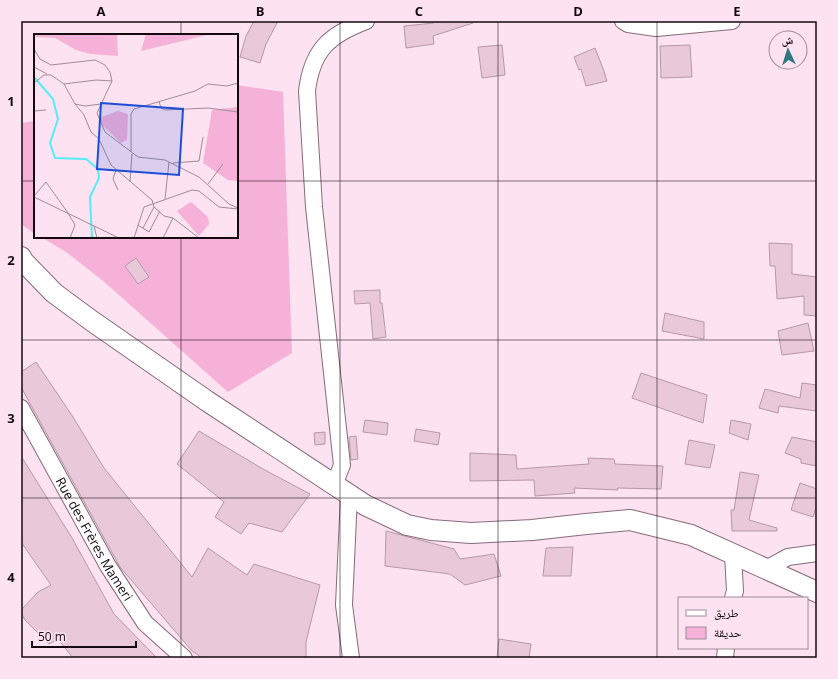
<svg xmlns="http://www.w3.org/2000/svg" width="838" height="679" font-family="'Open Sans','Noto Naskh Arabic',sans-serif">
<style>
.green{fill:#f5b1d8}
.building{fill:#e8c8d9;stroke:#b698a9}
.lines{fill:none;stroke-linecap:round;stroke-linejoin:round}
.minor-casing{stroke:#866b7a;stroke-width:18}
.major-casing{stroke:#866b7a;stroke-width:22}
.minor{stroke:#fff;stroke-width:16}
.major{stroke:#fff;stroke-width:20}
.grid{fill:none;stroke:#13090f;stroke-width:1;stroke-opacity:0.55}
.labels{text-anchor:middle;stroke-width:3;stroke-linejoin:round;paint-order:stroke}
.street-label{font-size:13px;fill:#13090f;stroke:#fde3f1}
.inset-river{fill:none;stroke:#56ecfb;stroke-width:2}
.inset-road{fill:none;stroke:#9f8c97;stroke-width:1}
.view{fill:#1d4ed8;fill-opacity:0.15;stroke:#1d4ed8;stroke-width:2}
.inset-edge{fill:none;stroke:#13090f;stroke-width:2}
.neatline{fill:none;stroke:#13090f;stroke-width:1.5}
.grid-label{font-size:13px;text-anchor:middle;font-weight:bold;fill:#13090f}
</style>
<rect width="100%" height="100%" fill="#fde3f1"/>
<path class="green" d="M 237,85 L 283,92 L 292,353 L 228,392 L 102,280 L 66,252 L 41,237 L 237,237 Z
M 35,121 L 35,234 L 21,224 L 21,123 Z"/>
<path class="building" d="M 254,21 L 278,21 L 266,44 L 260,63 L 240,57 L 246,36 Z
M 433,21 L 473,21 L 473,23 L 433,36 L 434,44 L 406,48 L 404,26 L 434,23 Z
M 502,45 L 505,75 L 482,78 L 478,47 Z
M 690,45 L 692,77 L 661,78 L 660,46 Z
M 595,48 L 604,71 L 607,81 L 586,86 L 581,69 L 579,70 L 574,57 Z
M 769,243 L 792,244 L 792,274 L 817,277 L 817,316 L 804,315 L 804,296 L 777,299 L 775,266 L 770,266 Z
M 136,258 L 149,277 L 138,284 L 125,266 Z
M 380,290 L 380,303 L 382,303 L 386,337 L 373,339 L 370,303 L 355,304 L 354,291 Z
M 665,313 L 704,322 L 704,339 L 662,331 Z
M 808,323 L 814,351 L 782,355 L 778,331 Z
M 36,362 L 73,417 L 104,468 L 192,577 L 208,548 L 247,575 L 254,564 L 320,585 L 306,642 L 306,658 L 202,658 L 192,651 L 120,567 L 44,429 L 21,387 L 21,372 Z
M 641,373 L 707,395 L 703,423 L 632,398 Z
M 802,383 L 817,385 L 817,411 L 779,406 L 778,413 L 759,408 L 765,389 L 800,398 Z
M 365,420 L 388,423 L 387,435 L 363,432 Z
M 731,420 L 751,424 L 748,440 L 729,433 Z
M 416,429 L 440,433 L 438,445 L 414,441 Z
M 199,431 L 263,469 L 310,494 L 282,532 L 249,523 L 241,534 L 215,517 L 224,502 L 177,464 Z
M 325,432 L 325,444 L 315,445 L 314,433 Z
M 356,436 L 358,459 L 351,460 L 349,437 Z
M 792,437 L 817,442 L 817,466 L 801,463 L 801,459 L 785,453 Z
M 689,440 L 715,445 L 710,468 L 685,464 Z
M 470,453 L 516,455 L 517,469 L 589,464 L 588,458 L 614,459 L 615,464 L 663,466 L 661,489 L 617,488 L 618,490 L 574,488 L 575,493 L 535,496 L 534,480 L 470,481 Z
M 21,456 L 72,538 L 114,614 L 157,658 L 73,658 L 58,639 L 49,644 L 25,620 L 21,613 L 21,610 L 38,592 L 51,585 L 21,542 Z
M 740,472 L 759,475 L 749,520 L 777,528 L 777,531 L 732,531 L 731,510 L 734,510 Z
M 800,483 L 817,489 L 817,505 L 813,517 L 791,510 Z
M 386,531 L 454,549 L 460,559 L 494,554 L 501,576 L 465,585 L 450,574 L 385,566 Z
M 573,547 L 571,576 L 543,576 L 546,548 Z
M 499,639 L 531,644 L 529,658 L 497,658 Z"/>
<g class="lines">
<defs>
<g id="minor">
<path d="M 623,21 L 628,24 L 656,28 L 732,21"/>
<path id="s1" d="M 21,408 L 108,566 L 145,623 L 184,658"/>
<path d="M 334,485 L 342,465 L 314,207 L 307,91 C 312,50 329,35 366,21"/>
<path d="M 349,495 L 344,605 L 351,658"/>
<path d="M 733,554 L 735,591 L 733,598"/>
<path d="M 766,569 L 788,557 L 817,553"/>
<path d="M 725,658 L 726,648"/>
</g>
<path id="major" d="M 21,257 L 23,261 L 54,293 L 92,321 L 207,401 L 365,505 L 407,525 L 431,530 L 471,533 L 532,530 L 586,524 L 630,520 L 691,535 L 817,592"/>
</defs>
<use href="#minor" class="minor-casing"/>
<use href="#major" class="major-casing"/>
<use href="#minor" class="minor"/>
<use href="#major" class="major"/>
</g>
<path class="grid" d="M 181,21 L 181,35M 340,21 L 340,658M 498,21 L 498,658M 657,21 L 657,658M 21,181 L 35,181M 237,181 L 817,181M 181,237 L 181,658M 21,340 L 817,340M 21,498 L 817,498"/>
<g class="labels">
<g class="street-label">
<text dy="5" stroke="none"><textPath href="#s1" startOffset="150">Rue des Frères Mameri</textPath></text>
</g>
</g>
<g transform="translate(34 34)">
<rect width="204" height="204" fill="#fde3f1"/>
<path d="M 0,0 L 83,0 L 84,22 L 57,20 L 42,16 L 21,4 L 2,3 ZM 112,0 L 177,0 L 107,17 ZM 204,71 L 204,147 L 194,146 L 169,129 L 178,76 L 203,73 ZM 84,77 L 94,80 L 93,106 L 87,109 L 68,91 L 65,84 ZM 157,168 L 174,183 L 175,190 L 165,202 L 143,177 Z" fill="#f5b1d8"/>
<path class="inset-river" d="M 0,43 L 19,65 L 24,85 L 16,109 L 21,124 L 52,125 L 64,135 L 65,144 L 56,163 L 58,204"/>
<path class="inset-road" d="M 0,15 L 6,25 L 17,31 L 61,26 L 71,31 L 76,38 L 78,47 L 63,79 L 71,98 L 104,123 L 131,126 L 165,143 L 195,170 L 204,174M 0,33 L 13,40M 0,49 L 10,41 L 17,41 L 30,50 L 41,70M 30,50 L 62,46 L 78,47M 125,67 L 127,74 L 131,76 L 174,74 L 204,78M 67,70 L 51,72 L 41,70 L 50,81 L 57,98 L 65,105 L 77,131 L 118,166 L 120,173 L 130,182 L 139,184 L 129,204M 0,77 L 12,76M 97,118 L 97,80 L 100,75 L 161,57 L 174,50 L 193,52 L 204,49M 139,129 L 165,127 L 169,103M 82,136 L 79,145 L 84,156M 96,148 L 98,120M 174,150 L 189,130M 0,162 L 12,148 L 34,179M 0,163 L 85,204M 131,165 L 135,128M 34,179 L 41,191 L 36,204M 139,184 L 165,204M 104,191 L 115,198 L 126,177M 60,192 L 63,204M 109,194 L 120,173M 100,204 L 110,173 L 158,156 L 165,157 L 185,173 L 204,175"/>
<path class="view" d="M 67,69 L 149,75 L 145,141 L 63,135 Z"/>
<rect width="204" height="204" class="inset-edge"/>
</g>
<rect width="838" height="679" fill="none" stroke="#fde3f1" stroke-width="44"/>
<rect x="678" y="597" width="130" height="52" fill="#fde3f1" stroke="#9f8c97"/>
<rect x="686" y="610" width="20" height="6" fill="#ffffff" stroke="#9f8c97"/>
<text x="714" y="617" font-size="12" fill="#13090f">طريق</text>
<rect x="686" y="627" width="20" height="12" fill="#f5b1d8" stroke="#9f8c97"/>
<text x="714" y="637" font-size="12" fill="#13090f">حديقة</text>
<g transform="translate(788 50) rotate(356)"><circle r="19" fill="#fde3f1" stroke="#9f8c97"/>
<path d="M0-3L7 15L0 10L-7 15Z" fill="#307880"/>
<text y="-6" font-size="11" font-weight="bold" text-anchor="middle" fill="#13090f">ش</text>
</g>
<path d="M32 641v6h104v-6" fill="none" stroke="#13090f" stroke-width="2"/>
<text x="38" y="641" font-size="12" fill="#13090f" stroke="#fde3f1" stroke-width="3" paint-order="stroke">50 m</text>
<rect x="22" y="22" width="794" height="635" class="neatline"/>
<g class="grid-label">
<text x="101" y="16">A</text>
<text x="260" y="16">B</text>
<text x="419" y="16">C</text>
<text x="578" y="16">D</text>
<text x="737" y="16">E</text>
<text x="11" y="106">1</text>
<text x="11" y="265">2</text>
<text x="11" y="423">3</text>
<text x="11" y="582">4</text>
</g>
</svg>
